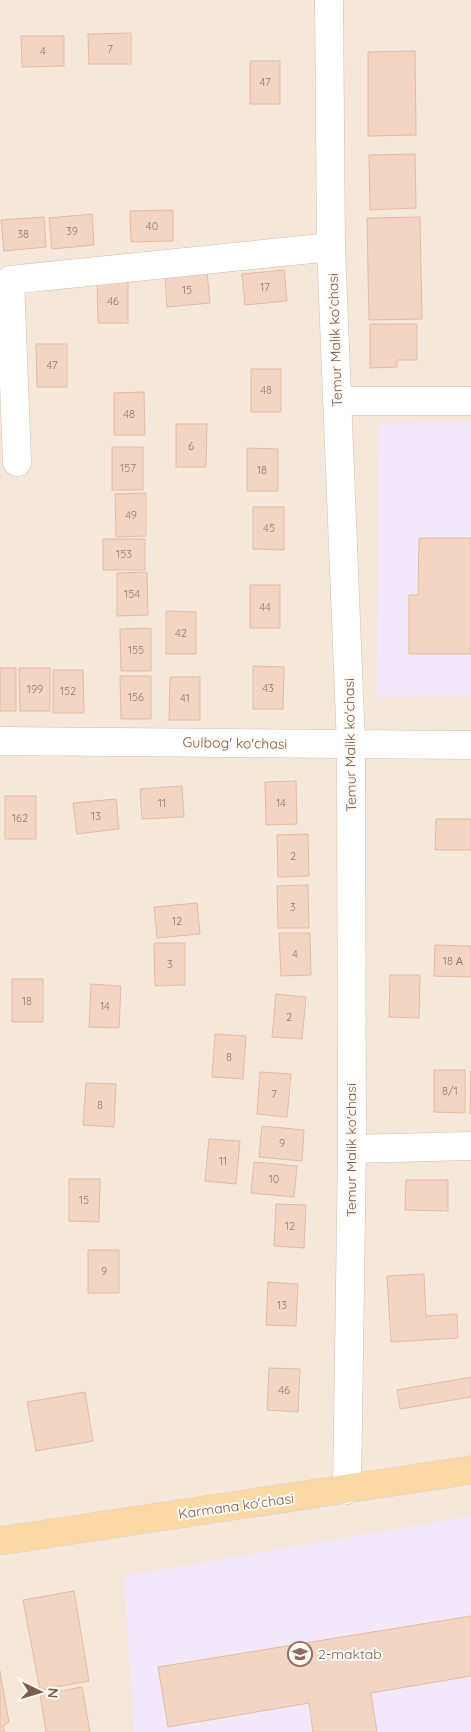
<svg xmlns="http://www.w3.org/2000/svg" width="471" height="1732" font-family="Quicksand,sans-serif">
<style>
.residential{fill:#f5e8da}
.education{fill:#f3e8fa}
.building{fill:#f3d5c3;stroke:#e6bba3}
.lines{fill:none;stroke-linecap:round;stroke-linejoin:round}
.minor-casing{stroke:#d1beb0;stroke-width:29}
.major-casing{stroke:#dad1cd;stroke-width:29}
.minor{stroke:#fff;stroke-width:28}
.major{stroke:#fbd9a5;stroke-width:28}
.labels{text-anchor:middle;stroke-width:4;stroke-linejoin:round;paint-order:stroke}
.number-label{font-size:11px;fill:#987a6a}
.street-label{font-size:14px;fill:#7a5c4d;stroke:#fffaf3}
.education-label{font-size:14px;fill:#785e54;stroke:#fffaf3;text-anchor:start}
</style>
<rect width="100%" height="100%" fill="#fdf6ec"/>
<path class="residential" d="M 0,0 L 471,0 L 471,1732 L 0,1732 Z"/>
<path class="education" d="M 471,422 L 471,696 L 377,697 L 379,423 Z
M 471,1516 L 471,1732 L 134,1732 L 124,1576 Z"/>
<path class="building" d="M 131,33 L 131,64 L 89,64 L 88,34 Z
M 21,36 L 64,36 L 64,66 L 22,67 Z
M 415,51 L 416,135 L 368,136 L 368,52 Z
M 250,61 L 280,61 L 280,104 L 250,104 Z
M 415,154 L 416,208 L 370,210 L 369,155 Z
M 173,210 L 173,241 L 131,242 L 130,211 Z
M 92,214 L 94,245 L 52,249 L 49,218 Z
M 44,217 L 46,247 L 4,251 L 1,220 Z
M 420,217 L 422,319 L 369,320 L 367,218 Z
M 284,270 L 287,301 L 245,305 L 242,274 Z
M 207,272 L 210,303 L 167,307 L 165,277 Z
M 97,280 L 128,280 L 128,323 L 98,323 Z
M 370,324 L 417,324 L 417,360 L 397,360 L 397,367 L 370,368 Z
M 36,344 L 67,344 L 67,387 L 37,387 Z
M 251,369 L 281,369 L 281,412 L 251,412 Z
M 144,392 L 145,435 L 114,435 L 114,393 Z
M 176,424 L 207,424 L 206,467 L 176,467 Z
M 112,447 L 143,447 L 143,490 L 112,490 Z
M 247,448 L 278,449 L 278,491 L 247,491 Z
M 146,493 L 146,536 L 116,537 L 115,494 Z
M 253,507 L 284,507 L 284,550 L 253,549 Z
M 419,538 L 471,538 L 471,654 L 409,654 L 409,595 L 418,595 Z
M 103,539 L 145,539 L 145,570 L 103,570 Z
M 147,572 L 148,615 L 117,616 L 117,573 Z
M 250,585 L 280,585 L 280,628 L 250,628 Z
M 166,611 L 196,612 L 196,654 L 166,654 Z
M 151,628 L 151,671 L 121,671 L 120,629 Z
M 253,666 L 284,667 L 283,709 L 253,709 Z
M 0,668 L 16,668 L 16,711 L 0,711 Z
M 19,668 L 50,668 L 50,711 L 20,711 Z
M 53,670 L 83,670 L 84,713 L 53,713 Z
M 120,676 L 151,676 L 151,719 L 121,719 Z
M 170,677 L 200,677 L 200,720 L 169,720 Z
M 296,781 L 297,824 L 266,825 L 265,782 Z
M 182,786 L 184,817 L 142,819 L 140,789 Z
M 5,796 L 36,796 L 36,839 L 5,839 Z
M 116,799 L 119,829 L 77,834 L 73,803 Z
M 436,819 L 471,819 L 471,850 L 435,850 Z
M 308,834 L 309,876 L 278,877 L 277,835 Z
M 308,885 L 309,928 L 278,928 L 277,886 Z
M 197,903 L 200,934 L 157,938 L 154,907 Z
M 279,933 L 310,933 L 311,975 L 281,976 Z
M 154,943 L 185,943 L 185,985 L 155,986 Z
M 435,945 L 471,946 L 471,977 L 434,976 Z
M 390,975 L 420,975 L 419,1018 L 389,1017 Z
M 12,979 L 43,979 L 43,1022 L 12,1022 Z
M 91,984 L 121,986 L 119,1028 L 89,1027 Z
M 276,994 L 306,997 L 302,1039 L 272,1037 Z
M 215,1034 L 246,1036 L 243,1079 L 212,1077 Z
M 434,1070 L 465,1070 L 465,1113 L 434,1112 Z
M 471,1071 L 471,1114 L 470,1114 Z
M 260,1072 L 291,1074 L 287,1117 L 257,1114 Z
M 86,1083 L 116,1084 L 114,1127 L 83,1125 Z
M 262,1126 L 304,1130 L 302,1161 L 259,1157 Z
M 209,1139 L 240,1141 L 236,1184 L 205,1181 Z
M 254,1162 L 297,1166 L 294,1197 L 251,1193 Z
M 69,1179 L 100,1179 L 99,1222 L 69,1221 Z
M 406,1180 L 448,1180 L 448,1211 L 405,1210 Z
M 276,1204 L 306,1205 L 304,1248 L 274,1246 Z
M 88,1250 L 119,1250 L 119,1293 L 88,1293 Z
M 424,1274 L 426,1316 L 457,1314 L 458,1338 L 391,1342 L 387,1276 Z
M 268,1282 L 298,1284 L 296,1326 L 266,1325 Z
M 269,1368 L 300,1369 L 298,1412 L 267,1410 Z
M 471,1377 L 471,1397 L 400,1409 L 397,1390 Z
M 85,1392 L 93,1441 L 36,1451 L 27,1402 Z
M 74,1591 L 89,1681 L 40,1690 L 23,1600 Z
M 471,1616 L 471,1676 L 371,1693 L 377,1732 L 313,1732 L 309,1703 L 168,1727 L 158,1667 Z
M 0,1671 L 9,1722 L 3,1726 L 5,1732 L 0,1732 Z
M 82,1687 L 90,1732 L 46,1732 L 40,1695 Z"/>
<g class="lines">
<defs>
<path id="minor" d="M 329,0 L 331,247 L 351,745 L 352,1149 L 347,1490
M 337,401 L 471,401
M 17,462 L 10,280 L 331,247
M 0,741 L 471,745
M 352,1149 L 471,1146"/>
<path id="major" d="M 0,1541 L 471,1470"/>
</defs>
<use href="#minor" class="minor-casing"/>
<use href="#major" class="major-casing"/>
<use href="#minor" class="minor"/>
<use href="#major" class="major"/>
</g>
<defs>
<symbol id="school-ring" viewBox="-11 -11 22 22"><circle r="9.5" fill="#fffaf3" stroke="#8d6e63" stroke-width="1.5"/><path d="M0-5L7-2L0 1L-7-2ZM-4 1L0 2.5L4 1V4Q0 6-4 4Z" fill="#8d6e63"/></symbol>
</defs>
<g fill-rule="evenodd">
<use href="#school-ring" x="286" y="1640" width="28" height="28"/>
</g>
<g class="labels">
<g class="number-label">
<text x="110" y="53">7</text>
<text x="43" y="55">4</text>
<text x="265" y="86">47</text>
<text x="152" y="230">40</text>
<text x="72" y="235">39</text>
<text x="23" y="238">38</text>
<text x="265" y="291">17</text>
<text x="187" y="294">15</text>
<text x="113" y="305">46</text>
<text x="52" y="369">47</text>
<text x="266" y="394">48</text>
<text x="129" y="418">48</text>
<text x="191" y="450">6</text>
<text x="128" y="472">157</text>
<text x="262" y="474">18</text>
<text x="131" y="519">49</text>
<text x="269" y="532">45</text>
<text x="124" y="558">153</text>
<text x="132" y="598">154</text>
<text x="265" y="611">44</text>
<text x="181" y="637">42</text>
<text x="136" y="654">155</text>
<text x="268" y="692">43</text>
<text x="35" y="693">199</text>
<text x="68" y="695">152</text>
<text x="136" y="701">156</text>
<text x="185" y="702">41</text>
<text x="162" y="807">11</text>
<text x="281" y="807">14</text>
<text x="96" y="820">13</text>
<text x="20" y="822">162</text>
<text x="293" y="860">2</text>
<text x="293" y="911">3</text>
<text x="177" y="925">12</text>
<text x="295" y="958">4</text>
<text x="453" y="965">18 А</text>
<text x="170" y="968">3</text>
<text x="27" y="1005">18</text>
<text x="105" y="1010">14</text>
<text x="289" y="1021">2</text>
<text x="229" y="1061">8</text>
<text x="450" y="1095">8/1</text>
<text x="274" y="1098">7</text>
<text x="100" y="1109">8</text>
<text x="282" y="1147">9</text>
<text x="223" y="1165">11</text>
<text x="274" y="1183">10</text>
<text x="84" y="1204">15</text>
<text x="290" y="1230">12</text>
<text x="104" y="1275">9</text>
<text x="282" y="1309">13</text>
<text x="284" y="1394">46</text>
</g>
<g class="street-label">
<text transform="translate(335 340) rotate(-92)" y="5">Temur Malik ko'chasi</text>
<text transform="translate(235 743) rotate(1)" y="5">Gulbog' ko'chasi</text>
<text transform="translate(350 745) rotate(-91)" y="5">Temur Malik ko'chasi</text>
<text transform="translate(351 1150) rotate(-90)" y="5">Temur Malik ko'chasi</text>
<text transform="translate(236 1506) rotate(-8)" y="5">Karmana ko'chasi</text>
</g>
<g class="education-label">
<text x="318" y="1659">2-maktab</text>
</g>
</g>
<g transform="translate(40 1692) rotate(95)" stroke="#fffaf3" stroke-width="4" paint-order="stroke">
<path d="M0-4L9 19L0 12L-9 19Z" fill="#7a5c4d"/>
<text y="-8" font-size="14" font-weight="bold" text-anchor="middle" fill="#7a5c4d">N</text>
</g>
</svg>
